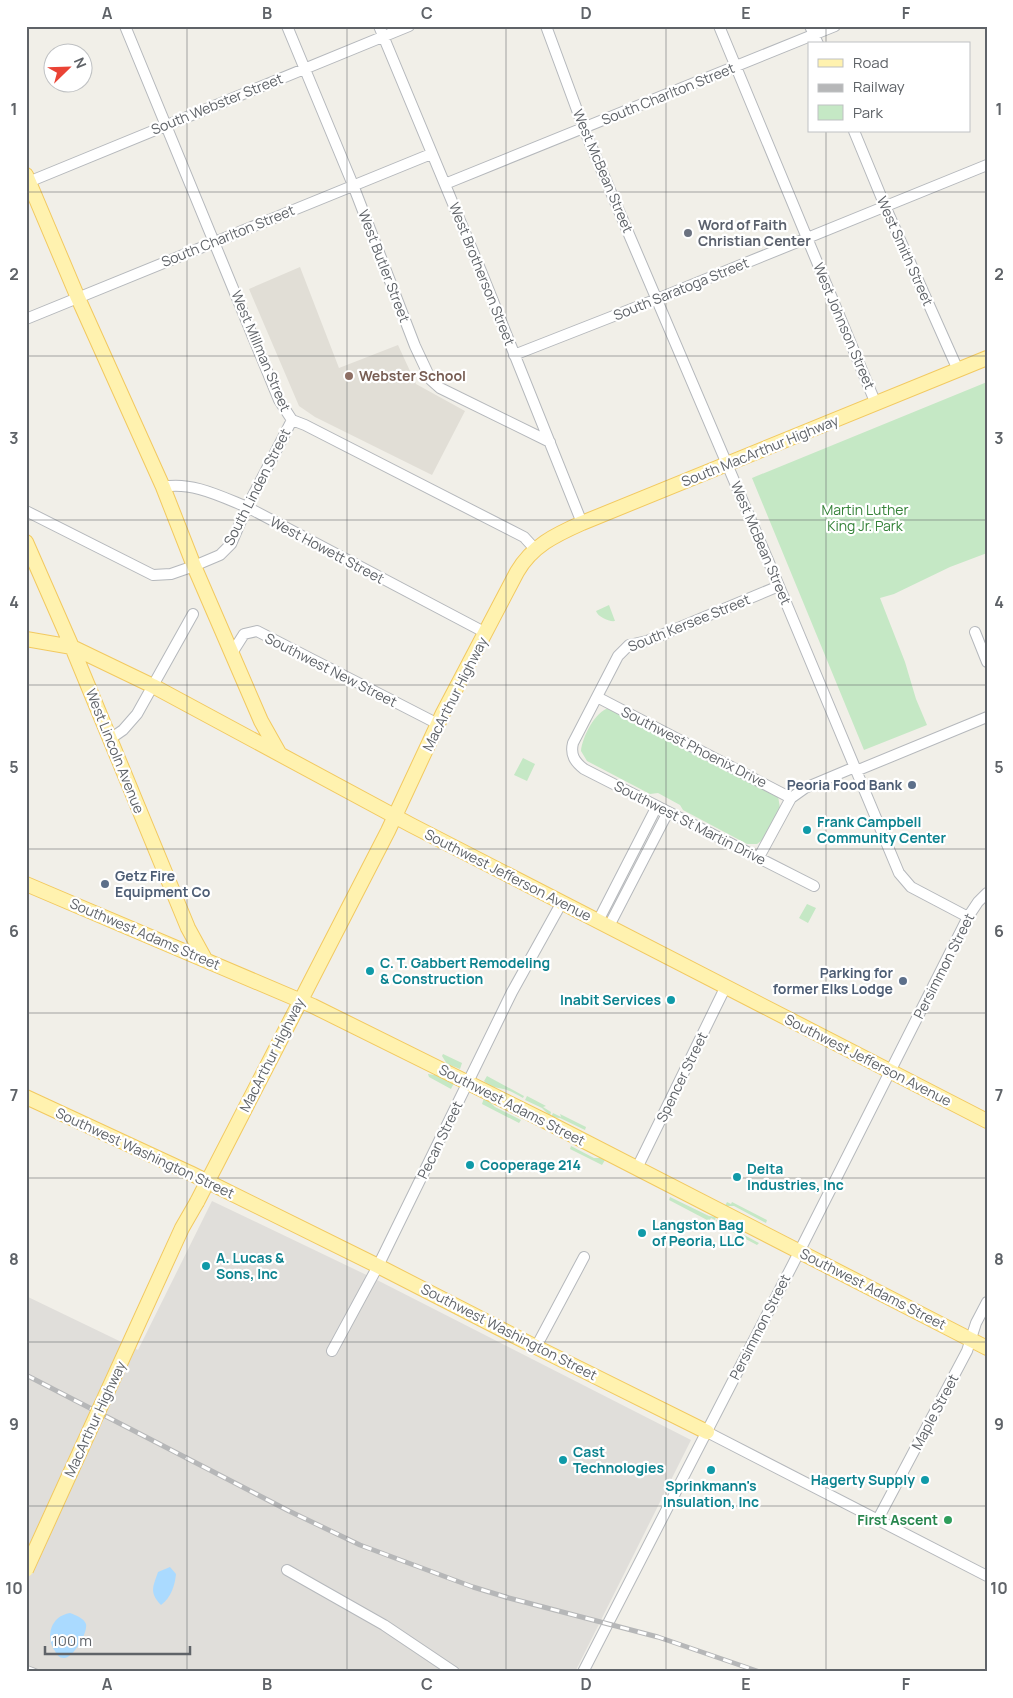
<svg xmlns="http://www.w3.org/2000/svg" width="1013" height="1698" font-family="Manrope,sans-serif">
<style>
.industrial{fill:#e0deda}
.education{fill:#e1ded6}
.green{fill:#c5e8c5}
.water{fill:#aadaff}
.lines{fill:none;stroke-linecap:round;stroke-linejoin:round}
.minor-casing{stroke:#b5b8bc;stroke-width:12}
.major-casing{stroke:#f2c960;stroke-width:16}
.minor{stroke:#fff;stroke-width:10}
.major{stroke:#fff2af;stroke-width:14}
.rail-casing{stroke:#b6b7b8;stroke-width:5}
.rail{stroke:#fff;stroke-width:3;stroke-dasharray:9;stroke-linecap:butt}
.major-bridge-casing{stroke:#f2c960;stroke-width:16;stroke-linecap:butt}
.major-bridge{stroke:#fff2af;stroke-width:14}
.grid{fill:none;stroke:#5f6368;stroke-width:1;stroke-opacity:0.55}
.worship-dot{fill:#6b7280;stroke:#fff;stroke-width:2}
.education-dot{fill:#8d6e63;stroke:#fff;stroke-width:2}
.service-dot{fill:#5c6f8a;stroke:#fff;stroke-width:2}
.culture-dot{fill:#0f9aa8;stroke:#fff;stroke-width:2}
.leisure-dot{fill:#2e9e5b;stroke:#fff;stroke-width:2}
.labels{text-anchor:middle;stroke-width:4.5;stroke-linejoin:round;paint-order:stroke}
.street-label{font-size:14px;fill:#5f6368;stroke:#fff}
.worship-label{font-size:14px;font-weight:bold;fill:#5b616d;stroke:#fff;text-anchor:start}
.education-label{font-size:14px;font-weight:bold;fill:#785e54;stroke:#fff;text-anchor:start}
.park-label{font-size:14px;fill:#348238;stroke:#fff}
.service-label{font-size:14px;font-weight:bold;fill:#4e5e75;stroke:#fff;text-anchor:end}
.culture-label{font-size:14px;font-weight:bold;fill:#0d838f;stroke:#fff;text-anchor:start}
.leisure-label{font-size:14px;font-weight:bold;fill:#27864d;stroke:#fff;text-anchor:end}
.neatline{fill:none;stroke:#5f6368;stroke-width:2}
.grid-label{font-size:16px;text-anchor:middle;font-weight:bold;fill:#5f6368}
</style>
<rect width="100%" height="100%" fill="#f1efe8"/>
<path class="industrial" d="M 212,1201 L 377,1280 L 691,1440 L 575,1672 L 26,1672 L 26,1296 L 138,1350 Z"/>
<path class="education" d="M 300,267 L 339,368 L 398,345 L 416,384 L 465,411 L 432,475 L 315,417 L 299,406 L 249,289 Z"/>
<path class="green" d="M 987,382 L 987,553 L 950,567 L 894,594 L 880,598 L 905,662 L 916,699 L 927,725 L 864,750 L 752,478 Z
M 609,605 L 615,621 C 609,622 598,617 596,611 Z
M 609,708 L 618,712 L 621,717 L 660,737 L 665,736 L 723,766 L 726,771 L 778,796 L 780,808 L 765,838 L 757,844 L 747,844 L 683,810 L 680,805 L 658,793 L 650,794 L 587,761 L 581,751 C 582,738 595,711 609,708 Z
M 523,758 L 535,764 L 527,781 L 514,775 Z
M 807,904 L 816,908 L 808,923 L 799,918 Z
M 443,1054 L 462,1063 L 460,1069 L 447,1064 L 442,1056 Z
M 428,1074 L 441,1076 L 454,1083 L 451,1089 L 429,1077 Z
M 487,1076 L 524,1096 L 523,1098 C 517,1095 510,1090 503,1089 C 495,1087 489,1087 484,1081 Z
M 527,1096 L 546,1106 L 543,1107 L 551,1112 L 550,1116 L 542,1108 L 525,1100 Z
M 484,1098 L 490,1102 L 495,1107 L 521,1120 L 519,1123 L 482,1104 Z
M 553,1113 L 561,1117 L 560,1114 L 586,1127 L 585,1130 L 560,1118 L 551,1117 Z
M 571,1146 L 594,1158 L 600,1158 L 605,1160 L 602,1165 L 570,1149 Z
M 670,1197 L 709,1216 L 716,1217 L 715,1220 L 711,1218 L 709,1221 L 669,1200 Z
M 727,1202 L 731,1204 L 732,1202 L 767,1220 L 766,1223 L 734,1206 L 725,1206 Z
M 718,1218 L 724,1224 L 757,1242 L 759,1243 L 757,1245 L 719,1225 L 720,1223 L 716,1221 Z"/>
<path class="water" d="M 170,1567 L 176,1574 C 175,1585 171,1598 161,1605 C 149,1592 153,1587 158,1572 Z
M 70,1613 C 75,1615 84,1618 86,1624 C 88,1633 73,1658 64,1658 C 59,1658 57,1655 55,1651 C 45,1636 51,1616 70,1613 Z"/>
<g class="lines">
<defs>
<path id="minor" d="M 125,26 L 279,400 L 292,420 L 305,425 L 524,537 L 535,549
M 287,26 L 353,185 L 415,346 L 431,380 L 440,388 L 550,442
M 379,26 L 481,271 L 582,523
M 546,26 L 584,129 L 779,586 L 899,873 L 911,887 L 968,917
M 719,26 L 876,404
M 810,26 L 818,44
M 854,131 L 885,206 L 958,370
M 26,183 L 409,26
M 445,184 L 835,26
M 26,319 L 431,154
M 514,355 L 657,299 L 987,165
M 163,487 C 191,481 222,497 247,507 L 486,633
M 26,511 L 153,575 L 171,574 L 194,566 L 220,555 L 231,544 L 247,507 L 292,420
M 779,586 L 647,641 L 629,645 L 618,656 L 573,743 C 570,755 575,762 584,769 L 814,886
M 975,632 L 987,662
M 232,653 L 244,634 L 257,631 L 438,724
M 597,697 L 791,798
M 110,739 L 123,730 L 137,714 L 193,614
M 856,771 L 987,717
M 759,857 L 791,798 L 805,788 L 855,767
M 598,921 L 657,806
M 609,926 L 668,812
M 637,1168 L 726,986
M 536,1347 L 584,1257
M 332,1351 L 378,1266 L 512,992 L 562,902
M 707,1432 L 987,1576
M 878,1519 L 967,1351 L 976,1323 L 987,1302
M 287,1570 L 384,1625 L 454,1672
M 583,1672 L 793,1264 L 968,917 L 978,902 L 987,893"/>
<path id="major" d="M 26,175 L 78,298 L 163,487 L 194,566 L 261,721 L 279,753
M 26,542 L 72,647 L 188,928 L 205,959
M 26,639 L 72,647 L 153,686 L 411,825 L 987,1121
M 26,884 L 313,1006 L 547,1122 L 987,1348
M 26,1097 L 190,1173 L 378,1266 L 536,1347 L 707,1432
M 197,1202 L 388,831 L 443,713 L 517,572 C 532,546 555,535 582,523 L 987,358"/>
</defs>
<use href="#minor" class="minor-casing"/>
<use href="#major" class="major-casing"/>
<use href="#minor" class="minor"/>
<use href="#major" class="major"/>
<defs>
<path id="rail" d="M 26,1375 L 289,1511 L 360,1545 L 473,1587 L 509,1598 L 658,1637 L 760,1672
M 26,1667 L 39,1672"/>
</defs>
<use href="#rail" class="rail-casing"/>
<use href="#rail" class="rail"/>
<defs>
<path id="major-bridge" d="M 26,1570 L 182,1228 L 197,1202"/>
</defs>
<use href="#major-bridge" class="major-bridge-casing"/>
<use href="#major-bridge" class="major-bridge"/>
</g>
<path class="grid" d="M 187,26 L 187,1672M 347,26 L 347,1672M 506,26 L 506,1672M 666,26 L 666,1672M 826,26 L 826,44M 826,131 L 826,1672M 26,192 L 987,192M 26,356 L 987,356M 26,520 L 987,520M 26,685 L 987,685M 26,849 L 987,849M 26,1013 L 987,1013M 26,1178 L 987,1178M 26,1342 L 987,1342M 26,1506 L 987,1506"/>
<circle class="worship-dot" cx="688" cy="233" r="5"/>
<circle class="education-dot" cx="349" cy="376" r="5"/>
<g class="service-dot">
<circle cx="912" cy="785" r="5"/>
<circle cx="105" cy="884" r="5"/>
<circle cx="903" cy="981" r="5"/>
</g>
<g class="culture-dot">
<circle cx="807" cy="830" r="5"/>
<circle cx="370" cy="971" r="5"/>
<circle cx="671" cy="1000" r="5"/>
<circle cx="470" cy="1165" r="5"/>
<circle cx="737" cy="1177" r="5"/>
<circle cx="642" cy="1233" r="5"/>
<circle cx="206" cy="1266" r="5"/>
<circle cx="563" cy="1460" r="5"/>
<circle cx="711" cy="1470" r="5"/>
<circle cx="925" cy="1480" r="5"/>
</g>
<circle class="leisure-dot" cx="948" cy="1520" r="5"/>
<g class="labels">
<g class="street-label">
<text transform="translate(668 94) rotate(-22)" y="5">South Charlton Street</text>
<text transform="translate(217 104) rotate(-22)" y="5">South Webster Street</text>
<text transform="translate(603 171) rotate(67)" y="5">West McBean Street</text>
<text transform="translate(228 236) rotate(-22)" y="5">South Charlton Street</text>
<text transform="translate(905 251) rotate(66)" y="5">West Smith Street</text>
<text transform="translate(384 266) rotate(69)" y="5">West Butler Street</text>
<text transform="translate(482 274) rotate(68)" y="5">West Brotherson Street</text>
<text transform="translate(681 289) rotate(-22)" y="5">South Saratoga Street</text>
<text transform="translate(844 326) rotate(67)" y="5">West Johnson Street</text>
<text transform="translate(261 351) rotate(67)" y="5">West Millman Street</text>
<text transform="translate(760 451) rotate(-22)" y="5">South MacArthur Highway</text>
<text transform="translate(257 487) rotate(-63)" y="5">South Linden Street</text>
<text transform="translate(761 543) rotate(67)" y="5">West McBean Street</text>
<text transform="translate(327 550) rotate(28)" y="5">West Howett Street</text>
<text transform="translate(689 623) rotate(-22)" y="5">South Kersee Street</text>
<text transform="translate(331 670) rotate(27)" y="5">Southwest New Street</text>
<text transform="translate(455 694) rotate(-63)" y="5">MacArthur Highway</text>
<text transform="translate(694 747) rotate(27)" y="5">Southwest Phoenix Drive</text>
<text transform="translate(115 751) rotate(68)" y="5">West Lincoln Avenue</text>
<text transform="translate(690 823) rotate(27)" y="5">Southwest St Martin Drive</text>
<text transform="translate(508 875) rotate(27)" y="5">Southwest Jefferson Avenue</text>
<text transform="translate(145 934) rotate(23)" y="5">Southwest Adams Street</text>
<text transform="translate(944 966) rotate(-63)" y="5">Persimmon Street</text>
<text transform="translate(272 1055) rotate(-63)" y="5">MacArthur Highway</text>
<text transform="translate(868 1060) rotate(27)" y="5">Southwest Jefferson Avenue</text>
<text transform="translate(682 1077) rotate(-64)" y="5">Spencer Street</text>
<text transform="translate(512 1105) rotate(27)" y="5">Southwest Adams Street</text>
<text transform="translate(440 1140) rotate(-64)" y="5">Pecan Street</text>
<text transform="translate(145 1153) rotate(25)" y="5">Southwest Washington Street</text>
<text transform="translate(873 1289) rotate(27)" y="5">Southwest Adams Street</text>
<text transform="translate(760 1327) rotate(-63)" y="5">Persimmon Street</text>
<text transform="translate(509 1332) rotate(27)" y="5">Southwest Washington Street</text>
<text transform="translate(935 1412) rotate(-62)" y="5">Maple Street</text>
<text transform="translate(95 1419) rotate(-65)" y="5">MacArthur Highway</text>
</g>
<g class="worship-label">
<text x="698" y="230">Word of Faith<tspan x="698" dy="16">Christian Center</tspan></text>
</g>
<g class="education-label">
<text x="359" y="381">Webster School</text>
</g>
<g class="park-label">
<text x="865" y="515">Martin Luther<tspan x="865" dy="16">King Jr. Park</tspan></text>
</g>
<g class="service-label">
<text x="902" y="790">Peoria Food Bank</text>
<text x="115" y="881" text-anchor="start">Getz Fire<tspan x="115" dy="16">Equipment Co</tspan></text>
<text x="893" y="978">Parking for<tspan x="893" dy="16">former Elks Lodge</tspan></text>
</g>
<g class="culture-label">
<text x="817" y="827">Frank Campbell<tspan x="817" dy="16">Community Center</tspan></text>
<text x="380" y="968">C. T. Gabbert Remodeling<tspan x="380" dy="16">&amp; Construction</tspan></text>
<text x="661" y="1005" text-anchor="end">Inabit Services</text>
<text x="480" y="1170">Cooperage 214</text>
<text x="747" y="1174">Delta<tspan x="747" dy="16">Industries, Inc</tspan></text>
<text x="652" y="1230">Langston Bag<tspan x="652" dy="16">of Peoria, LLC</tspan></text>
<text x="216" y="1263">A. Lucas &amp;<tspan x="216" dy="16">Sons, Inc</tspan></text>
<text x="573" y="1457">Cast<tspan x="573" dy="16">Technologies</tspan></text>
<text x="915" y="1485" text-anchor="end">Hagerty Supply</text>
<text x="711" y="1491" text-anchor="middle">Sprinkmann's<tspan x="711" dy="16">Insulation, Inc</tspan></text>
</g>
<g class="leisure-label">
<text x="938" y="1525">First Ascent</text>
</g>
</g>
<rect width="1013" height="1698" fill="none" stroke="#ffffff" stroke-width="55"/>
<rect x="808" y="42" width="162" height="90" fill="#ffffff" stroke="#bfc1c3"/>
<rect x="818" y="59" width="25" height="8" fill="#fff2af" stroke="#bfc1c3"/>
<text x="853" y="68" font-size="15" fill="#5f6368">Road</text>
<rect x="818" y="84" width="25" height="8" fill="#b6b7b8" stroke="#bfc1c3"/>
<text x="853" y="92" font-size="15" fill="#5f6368">Railway</text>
<rect x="818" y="105" width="25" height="15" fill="#c5e8c5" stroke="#bfc1c3"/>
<text x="853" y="118" font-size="15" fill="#5f6368">Park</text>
<g transform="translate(68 68) rotate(67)"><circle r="24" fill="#ffffff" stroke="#bfc1c3"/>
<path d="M0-4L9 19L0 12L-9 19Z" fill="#ea4335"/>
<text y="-8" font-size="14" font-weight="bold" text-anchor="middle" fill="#5f6368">N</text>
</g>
<path d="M45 1646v8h145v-8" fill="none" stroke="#5f6368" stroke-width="2.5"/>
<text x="52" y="1646" font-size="15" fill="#5f6368" stroke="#ffffff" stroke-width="4" paint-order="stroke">100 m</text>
<rect x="28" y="28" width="958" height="1642" class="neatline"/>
<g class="grid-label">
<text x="107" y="19">A</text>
<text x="267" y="19">B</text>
<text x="427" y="19">C</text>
<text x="586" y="19">D</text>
<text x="746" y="19">E</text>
<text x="906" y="19">F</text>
<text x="14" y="115">1</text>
<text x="999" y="115">1</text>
<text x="14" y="280">2</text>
<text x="999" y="280">2</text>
<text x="14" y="444">3</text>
<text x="999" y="444">3</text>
<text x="14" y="608">4</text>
<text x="999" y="608">4</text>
<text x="14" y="773">5</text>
<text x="999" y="773">5</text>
<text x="14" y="937">6</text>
<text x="999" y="937">6</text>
<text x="14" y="1101">7</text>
<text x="999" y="1101">7</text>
<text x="14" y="1265">8</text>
<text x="999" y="1265">8</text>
<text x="14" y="1430">9</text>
<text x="999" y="1430">9</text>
<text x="14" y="1594">10</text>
<text x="999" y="1594">10</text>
<text x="107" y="1690">A</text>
<text x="267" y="1690">B</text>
<text x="427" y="1690">C</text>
<text x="586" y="1690">D</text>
<text x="746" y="1690">E</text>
<text x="906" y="1690">F</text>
</g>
</svg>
